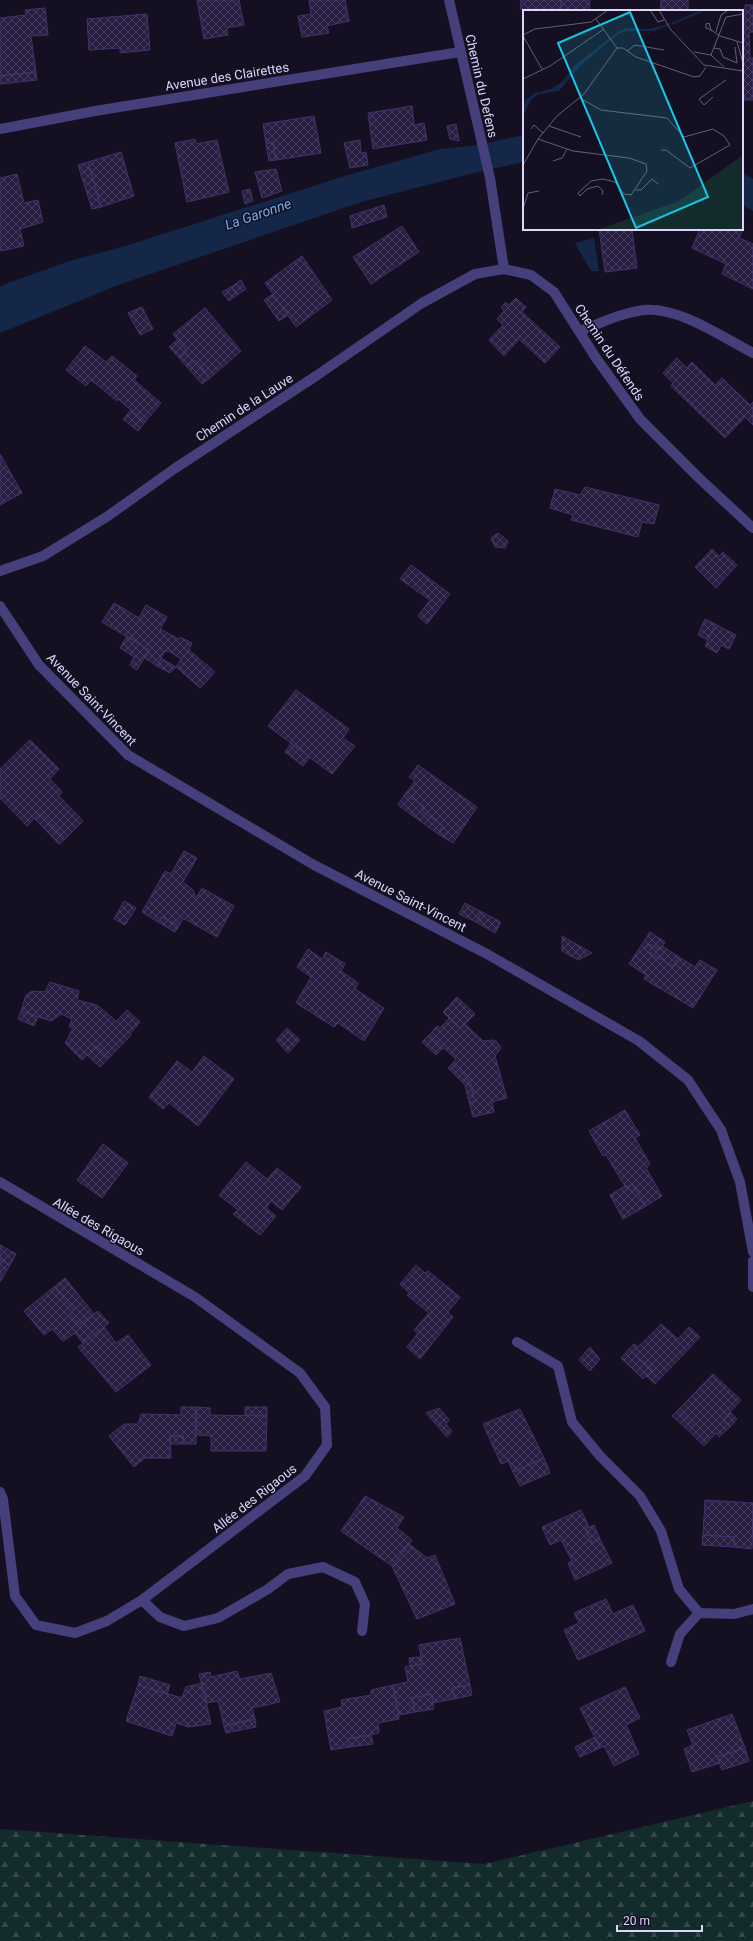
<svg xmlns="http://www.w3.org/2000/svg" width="753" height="1941" font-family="Roboto,sans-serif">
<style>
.forest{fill:url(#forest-firs)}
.water{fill:#152748}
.building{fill:url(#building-cross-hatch);stroke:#40336b}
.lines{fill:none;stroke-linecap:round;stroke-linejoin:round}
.minor{stroke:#45407c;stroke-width:10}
.labels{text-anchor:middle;stroke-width:3;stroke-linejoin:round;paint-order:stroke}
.street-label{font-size:13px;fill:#dcd6fb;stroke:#141022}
.water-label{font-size:14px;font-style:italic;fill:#6faef0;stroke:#141022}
.inset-river{fill:none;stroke:#152748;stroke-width:2}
.inset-road{fill:none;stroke:#645f79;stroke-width:1}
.view{fill:#18c7e5;fill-opacity:0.15;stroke:#18c7e5;stroke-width:2}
.inset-edge{fill:none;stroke:#dcd6fb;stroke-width:2}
</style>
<defs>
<pattern id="forest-firs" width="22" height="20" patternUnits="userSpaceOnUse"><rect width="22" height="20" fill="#142b2c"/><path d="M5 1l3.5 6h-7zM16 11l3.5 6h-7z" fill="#36494c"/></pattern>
<pattern id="building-cross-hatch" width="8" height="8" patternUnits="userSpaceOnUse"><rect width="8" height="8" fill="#271e41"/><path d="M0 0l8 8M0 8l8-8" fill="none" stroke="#463e5d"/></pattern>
</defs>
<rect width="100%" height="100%" fill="#141022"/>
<path class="forest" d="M 753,1801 L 753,1941 L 0,1941 L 0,1829 L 484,1864 Z"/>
<path class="water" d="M 524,135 L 524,162 L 486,170 L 361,202 L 121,284 L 0,333 L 0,287 L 5,284 L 73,260 L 119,248 L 345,176 L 440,149 L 479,145 Z
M 742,173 L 753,179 L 753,211 L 742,205 Z
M 594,238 L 599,271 L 591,271 L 575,243 Z"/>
<path class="building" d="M 197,0 L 239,0 L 244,25 L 227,28 L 228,35 L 204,39 Z
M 309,0 L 345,0 L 349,21 L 327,26 L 329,33 L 302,37 L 298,16 L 311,14 Z
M 521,0 L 561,0 L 561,9 L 520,9 Z
M 561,0 L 590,0 L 589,10 L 561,9 Z
M 661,0 L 688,0 L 688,11 L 660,11 Z
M 745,5 L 753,5 L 753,32 L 749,32 L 750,58 L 753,58 L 753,100 L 744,100 L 744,95 L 742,95 L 742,32 L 745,32 Z
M 45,8 L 48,35 L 31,36 L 36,72 L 0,76 L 0,18 L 26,15 L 25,10 Z
M 147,14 L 150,50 L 120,53 L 120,48 L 89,50 L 87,19 Z
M 36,72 L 37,80 L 0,84 L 0,76 Z
M 412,106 L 414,125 L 424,123 L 427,140 L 373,149 L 368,113 Z
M 314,116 L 321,153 L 276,160 L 273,142 L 266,144 L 263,124 Z
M 456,124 L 459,140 L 459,141 L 450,139 L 447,126 Z
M 195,139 L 196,144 L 217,140 L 229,192 L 187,202 L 175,143 Z
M 360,140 L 361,153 L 366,152 L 368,165 L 350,168 L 344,143 Z
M 273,142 L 276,160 L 269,161 L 266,144 Z
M 121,152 L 134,196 L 101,207 L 88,162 Z
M 88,162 L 101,207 L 92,209 L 78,165 Z
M 276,169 L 282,191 L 262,198 L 255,172 Z
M 17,174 L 24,203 L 38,200 L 43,222 L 20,229 L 24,246 L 0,251 L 0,178 Z
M 250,189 L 253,201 L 245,204 L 242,191 Z
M 384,205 L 387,217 L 352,228 L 350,216 Z
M 402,226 L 419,252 L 371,284 L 353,257 Z
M 742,226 L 744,227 L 739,238 L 753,244 L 753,289 L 722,274 L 726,264 L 692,248 L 700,229 L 742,229 Z
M 599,229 L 632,229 L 637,268 L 605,272 Z
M 302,256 L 332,300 L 296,327 L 265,283 Z
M 241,280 L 246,289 L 237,295 L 231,287 Z
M 231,287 L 237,295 L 229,301 L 222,292 Z
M 273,294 L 288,315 L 279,321 L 264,300 Z
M 516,298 L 526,307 L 522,312 L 560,347 L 545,363 L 519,339 L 504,356 L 489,340 L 503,325 L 497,319 L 504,311 L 501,307 L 506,302 L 509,305 Z
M 142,307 L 153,329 L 140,335 L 128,313 Z
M 205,308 L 241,351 L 210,378 L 195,360 L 187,367 L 179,358 L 187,351 L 173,334 Z
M 177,340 L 187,351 L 179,358 L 169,347 Z
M 85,346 L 106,362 L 112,356 L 137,376 L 134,380 L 161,403 L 145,422 L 118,399 L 117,401 L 91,380 L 86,386 L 66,370 Z
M 677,358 L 687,368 L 692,362 L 715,385 L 722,378 L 750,405 L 753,402 L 753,425 L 745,417 L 725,438 L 671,386 L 673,383 L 663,373 Z
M 195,360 L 210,378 L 202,384 L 187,367 Z
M 131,410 L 145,422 L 138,431 L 123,419 Z
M 0,454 L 22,493 L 0,505 Z
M 585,487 L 659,505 L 654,524 L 642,522 L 638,537 L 571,520 L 573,515 L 550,508 L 555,489 L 580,495 Z
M 498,533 L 508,541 L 505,548 L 495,547 L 491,538 Z
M 712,549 L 719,556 L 723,552 L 737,565 L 716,588 L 695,567 Z
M 411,565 L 450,594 L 427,624 L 418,616 L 430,600 L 400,579 Z
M 114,603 L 139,618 L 146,605 L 167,617 L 160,629 L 179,639 L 180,637 L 192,643 L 189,650 L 215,672 L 200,688 L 176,667 L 181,659 L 169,651 L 164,652 L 157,666 L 145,658 L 149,650 L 102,622 Z
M 705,619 L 715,624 L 708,640 L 698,635 Z
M 715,624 L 736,635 L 729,649 L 721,645 L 717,653 L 705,646 Z
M 127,636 L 149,650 L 137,670 L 130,665 L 134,657 L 120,648 Z
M 161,658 L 176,667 L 170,673 L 157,666 Z
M 296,690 L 349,729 L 343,738 L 355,746 L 332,774 L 268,726 Z
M 30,740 L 59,769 L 50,779 L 62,792 L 59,796 L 83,821 L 65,839 L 40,813 L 27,826 L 0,798 L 0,769 Z
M 291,743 L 310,757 L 303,766 L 285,752 Z
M 418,765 L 477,807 L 453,843 L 438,834 L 443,826 L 421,810 L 424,806 L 405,794 L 415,781 L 409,777 Z
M 405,794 L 424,806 L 421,810 L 443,826 L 438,834 L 398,805 Z
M 40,813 L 65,839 L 59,844 L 35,819 Z
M 184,851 L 197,858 L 183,882 L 193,890 L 196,898 L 202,888 L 234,906 L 217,937 L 183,918 L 179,926 L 162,917 L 158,922 L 142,912 L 165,871 L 171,874 Z
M 124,901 L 136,908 L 125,925 L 114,919 Z
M 465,903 L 482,912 L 476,922 L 459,914 Z
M 482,912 L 501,922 L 495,933 L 476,922 Z
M 162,917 L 179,926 L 175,932 L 158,922 Z
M 650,932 L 665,942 L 660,950 L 649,944 L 645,950 L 673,966 L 679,957 L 695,967 L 700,960 L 717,970 L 693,1008 L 644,979 L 646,975 L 629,964 Z
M 562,936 L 592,953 L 578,960 L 562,951 Z
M 649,944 L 660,950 L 662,946 L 679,957 L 673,966 L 645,950 Z
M 308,949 L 322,959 L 326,952 L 345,964 L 341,971 L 358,983 L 355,989 L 384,1008 L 364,1041 L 338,1023 L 334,1027 L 296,1003 L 311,977 L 297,967 Z
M 50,982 L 79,991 L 77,1000 L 97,1005 L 116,1021 L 127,1010 L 140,1022 L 130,1034 L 131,1035 L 109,1058 L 96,1046 L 82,1060 L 65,1043 L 73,1028 L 69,1027 L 72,1019 L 61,1014 L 51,1021 L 21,1011 L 26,995 L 32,991 L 45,992 Z
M 457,997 L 475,1014 L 460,1029 L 443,1012 Z
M 21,1011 L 38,1017 L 34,1026 L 18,1019 Z
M 449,1018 L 460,1029 L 465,1024 L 483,1041 L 493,1040 L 497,1042 L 501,1048 L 495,1056 L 507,1098 L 492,1102 L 494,1112 L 473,1117 L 469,1102 L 475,1101 L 471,1084 L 464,1074 L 452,1064 L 456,1059 L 429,1035 L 437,1026 L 440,1028 Z
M 287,1028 L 300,1040 L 288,1053 L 276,1040 Z
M 429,1035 L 443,1048 L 436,1055 L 422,1042 Z
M 96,1046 L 109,1058 L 100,1067 L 87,1055 Z
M 204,1056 L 234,1079 L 198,1126 L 169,1103 L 163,1109 L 149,1097 L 177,1061 L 192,1072 Z
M 452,1064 L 464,1074 L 468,1080 L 475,1101 L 469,1102 L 465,1085 L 448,1068 Z
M 625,1110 L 640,1135 L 635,1138 L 650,1164 L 646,1168 L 662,1196 L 646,1206 L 632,1184 L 626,1188 L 606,1155 L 603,1156 L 589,1131 Z
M 103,1144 L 128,1163 L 102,1198 L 77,1180 Z
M 246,1162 L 267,1179 L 277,1168 L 301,1187 L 282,1210 L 271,1201 L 266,1208 L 276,1216 L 260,1235 L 233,1214 L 238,1210 L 219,1195 Z
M 632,1184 L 646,1206 L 623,1219 L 610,1195 L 625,1186 L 626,1188 Z
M 0,1245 L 16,1254 L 10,1265 L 0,1259 Z
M 0,1259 L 10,1265 L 0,1282 Z
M 416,1265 L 425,1273 L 428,1271 L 460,1297 L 448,1312 L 453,1317 L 420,1359 L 407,1347 L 418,1333 L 414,1330 L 429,1313 L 407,1295 L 409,1293 L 400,1284 Z
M 65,1278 L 94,1314 L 79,1325 L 69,1314 L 74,1310 L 54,1287 Z
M 54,1287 L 74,1310 L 69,1314 L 79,1325 L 98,1311 L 109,1323 L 83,1343 L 75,1333 L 63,1341 L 52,1329 L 44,1335 L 24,1311 Z
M 661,1324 L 678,1339 L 689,1327 L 700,1337 L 655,1384 L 646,1376 L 652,1370 L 629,1349 L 634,1344 L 638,1347 Z
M 104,1327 L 116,1343 L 128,1335 L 151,1365 L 116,1392 L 78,1347 Z
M 590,1347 L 600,1359 L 590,1371 L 579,1360 Z
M 629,1349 L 652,1370 L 643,1379 L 621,1358 Z
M 713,1374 L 741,1400 L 723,1420 L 730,1427 L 719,1437 L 716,1433 L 704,1446 L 689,1431 L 694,1426 L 678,1410 Z
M 181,1407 L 196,1407 L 196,1444 L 184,1444 L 183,1436 L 170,1436 L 171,1458 L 145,1458 L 134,1467 L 109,1436 L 124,1424 L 138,1424 L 141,1414 L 181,1415 Z
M 196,1407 L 210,1408 L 210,1415 L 267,1416 L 266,1451 L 211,1451 L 211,1436 L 196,1435 Z
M 245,1407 L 267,1407 L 267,1416 L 245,1415 Z
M 439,1408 L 449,1420 L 446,1424 L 452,1431 L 447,1437 L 426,1413 Z
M 520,1409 L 544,1458 L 513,1472 L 508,1461 L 501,1464 L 483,1424 Z
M 678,1410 L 694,1426 L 689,1431 L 672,1416 Z
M 730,1412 L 737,1419 L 730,1427 L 723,1420 Z
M 170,1436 L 183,1436 L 184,1444 L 171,1444 Z
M 544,1458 L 550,1473 L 520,1486 L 513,1472 Z
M 365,1496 L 404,1517 L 397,1528 L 412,1540 L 392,1566 L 341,1531 Z
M 705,1500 L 753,1503 L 752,1549 L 734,1547 L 734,1537 L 703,1535 Z
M 581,1510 L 589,1527 L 585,1529 L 592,1543 L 600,1539 L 612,1563 L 575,1580 L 568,1563 L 572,1561 L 561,1540 L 550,1545 L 542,1527 Z
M 594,1525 L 600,1539 L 592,1543 L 585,1529 Z
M 703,1535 L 734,1537 L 734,1547 L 702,1545 Z
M 409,1544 L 427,1558 L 435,1555 L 455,1604 L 417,1619 L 392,1566 Z
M 606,1599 L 613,1614 L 633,1605 L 645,1631 L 578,1660 L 564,1630 L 579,1623 L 574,1613 Z
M 460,1638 L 470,1685 L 452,1688 L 454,1699 L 433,1703 L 431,1694 L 412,1698 L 415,1712 L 399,1715 L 393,1685 L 408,1682 L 405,1667 L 422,1664 L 419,1645 Z
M 421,1657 L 422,1664 L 410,1666 L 409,1658 Z
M 237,1671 L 240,1679 L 271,1673 L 280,1702 L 252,1708 L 255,1719 L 224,1726 L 218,1701 L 207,1703 L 199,1674 L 210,1672 L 211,1677 Z
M 140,1676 L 170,1685 L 167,1694 L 138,1685 Z
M 202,1683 L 211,1724 L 188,1727 L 176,1723 L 172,1736 L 126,1721 L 138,1685 L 182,1698 L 186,1687 Z
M 393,1685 L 399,1719 L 378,1723 L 379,1733 L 348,1739 L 349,1747 L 331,1750 L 324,1711 L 342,1707 L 341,1700 L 371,1695 L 371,1690 Z
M 470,1685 L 472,1695 L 454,1699 L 452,1688 Z
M 625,1687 L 640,1718 L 626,1725 L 639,1754 L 614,1766 L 604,1746 L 600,1748 L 580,1708 Z
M 431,1694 L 434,1709 L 415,1712 L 412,1698 Z
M 732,1714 L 745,1748 L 717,1757 L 720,1763 L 692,1772 L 684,1749 L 693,1745 L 687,1730 Z
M 255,1719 L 256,1727 L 226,1733 L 224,1726 Z
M 371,1735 L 373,1744 L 349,1747 L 348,1739 Z
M 595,1737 L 600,1748 L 580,1757 L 575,1747 Z
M 745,1748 L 749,1761 L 722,1770 L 717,1757 Z"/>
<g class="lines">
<path class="minor" d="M 449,0 L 490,178 L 504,269 L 531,275 L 554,292 L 596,358 L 640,419 L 700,479 L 753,528
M 0,129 L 95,111 L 460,52
M 580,331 C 601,323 621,313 644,310 C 680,307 722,337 753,353
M 0,571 L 43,556 L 108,516 L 174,469 L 316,376 L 422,303 L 475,274 L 504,269
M 0,606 L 39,665 L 128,755 L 314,865 L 487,954 L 639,1041 L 688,1080 L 721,1130 L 740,1182 L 753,1252
M 0,1182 L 195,1297 L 300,1373 L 325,1407 L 327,1445 L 305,1476 L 142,1600 L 107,1621 L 75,1633 L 36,1625 L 15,1596 L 3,1499 L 0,1492
M 753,1261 L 753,1287
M 517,1342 L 558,1366 L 572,1422 L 600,1456 L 640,1496 L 661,1531 L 679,1589 L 699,1613 L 734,1614 L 753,1609
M 142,1600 L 160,1617 L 184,1626 L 218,1618 L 268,1589 L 288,1574 L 323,1567 L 355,1582 L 365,1604 L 362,1631
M 671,1662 L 680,1634 L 699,1613"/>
</g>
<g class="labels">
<g class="street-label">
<text transform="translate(227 76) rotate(-9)" y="5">Avenue des Clairettes</text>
<text transform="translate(482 86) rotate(77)" y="5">Chemin du Defens</text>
<text transform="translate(610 352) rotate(56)" y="5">Chemin du Défends</text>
<text transform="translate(244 407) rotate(-33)" y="5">Chemin de la Lauve</text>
<text transform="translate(92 699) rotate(46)" y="5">Avenue Saint-Vincent</text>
<text transform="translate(411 900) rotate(27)" y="5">Avenue Saint-Vincent</text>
<text transform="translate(99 1226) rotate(30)" y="5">Allée des Rigaous</text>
<text transform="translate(254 1498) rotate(-38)" y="5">Allée des Rigaous</text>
</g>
<g class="water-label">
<text transform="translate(258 214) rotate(-19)" y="5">La Garonne</text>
</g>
</g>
<g transform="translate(523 10)">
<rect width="220" height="220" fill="#141022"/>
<path d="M 194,209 L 204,220 L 187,220 Z" fill="#142b2c"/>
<path d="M 220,145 L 220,220 L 204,220 L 194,209 L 187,220 L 74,220 L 156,191 Z" fill="#142b2c"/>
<path d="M 155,11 L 131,21 L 102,21 L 94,25 L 58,55 L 36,81 L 16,84 L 8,90 L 0,106 L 2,90 L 12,83 L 28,79 L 40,71 L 52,55 L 96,21 L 104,18 L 126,19 Z" fill="#152748"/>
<path class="inset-river" d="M 149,14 L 181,0"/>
<path class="inset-road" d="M 127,0 L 135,12 L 141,10M 136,0 L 148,20 L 181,55 L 220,61M 73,9 L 94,38 L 100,38 L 113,47 L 171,67 L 177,66 L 183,57M 188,20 L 183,18 L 183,14 L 186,13 L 188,20 L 197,26 L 220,33M 193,22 L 198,5 L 204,1M 0,25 L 12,19 L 68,12 L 85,0M 0,26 L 19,59M 214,32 L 220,53M 191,38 L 197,39 L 200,47 L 214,53 L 212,37M 104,41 L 112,35 L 141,40M 171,42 L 188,45 L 201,57M 188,45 L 203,7 L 220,4M 0,69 L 27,56 L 81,19M 190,87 L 181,95 L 176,89 L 203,70M 57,88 L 78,100 L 144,108 L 161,127 L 190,119 L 201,126 L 207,135 L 167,158 L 143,140 L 138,140M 26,116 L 58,127M 8,119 L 11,115 L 20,123M 15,129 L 50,141 L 106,148 L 123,154 L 124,161 L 108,185 L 101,184 L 92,172 L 80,169 L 68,171 L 55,183 L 57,186 L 64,179 L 75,176 L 80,181 L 79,185M 30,151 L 39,148 L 44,139M 0,155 L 15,129 L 34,106 L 61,84 L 94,38M 113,180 L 118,180 L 129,169 L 135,174M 0,199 L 5,183 L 16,181"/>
<path class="view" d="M 107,2 L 185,187 L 113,218 L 35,33 Z"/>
<rect width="220" height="220" class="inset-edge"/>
</g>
<path d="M617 1925v6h85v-6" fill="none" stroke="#dcd6fb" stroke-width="2"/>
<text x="623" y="1925" font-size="12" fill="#dcd6fb" stroke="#141022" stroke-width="3" paint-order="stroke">20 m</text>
</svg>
